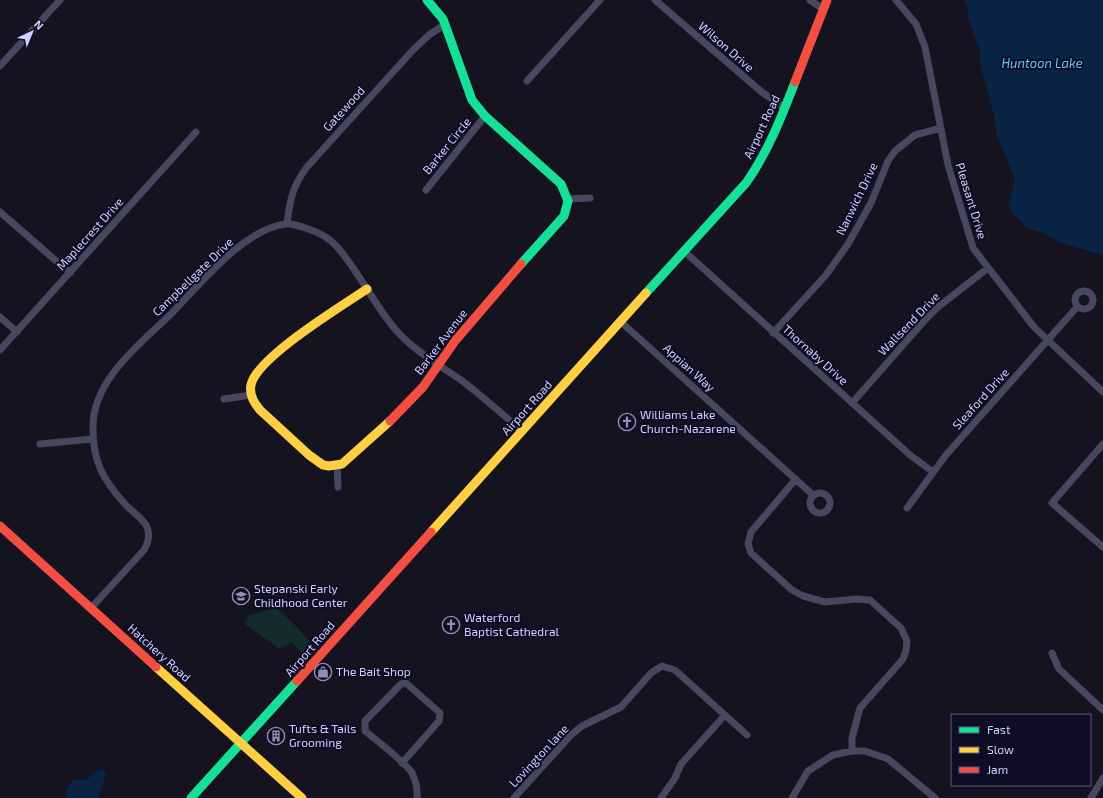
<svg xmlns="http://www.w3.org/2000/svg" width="1103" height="798" font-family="'Exo 2',sans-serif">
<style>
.green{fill:#112c29}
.water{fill:#092445}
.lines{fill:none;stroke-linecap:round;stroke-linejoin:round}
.street{stroke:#474860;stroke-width:7}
.fast{stroke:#16e098;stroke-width:9}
.slow{stroke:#ffcf43;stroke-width:9}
.jam{stroke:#f24e42;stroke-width:9}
.labels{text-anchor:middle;stroke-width:4;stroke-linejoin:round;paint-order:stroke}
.street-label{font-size:12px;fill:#d2d1ff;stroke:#0f0d25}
.poi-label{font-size:12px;fill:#d2d1ff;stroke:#0f0d25;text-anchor:start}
.water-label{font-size:13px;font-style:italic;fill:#5fc5ff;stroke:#0f0d25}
</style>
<rect width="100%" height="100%" fill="#14131f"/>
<path class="green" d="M 276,608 L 293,623 L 312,644 L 303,655 L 292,642 L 281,648 L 278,648 L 246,625 L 245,621 L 250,615 Z"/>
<path class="water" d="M 963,0 L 1103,0 L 1103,255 L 1058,242 L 1044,233 L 1029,229 L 1015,216 L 1008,206 L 1015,179 L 997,136 L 994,116 L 980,64 L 980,51 L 968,19 L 968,6 Z
M 104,769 L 106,775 L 98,798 L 65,798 L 69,785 L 74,780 L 86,780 L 98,770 Z"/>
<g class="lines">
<path class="street" d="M 655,0 L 763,93 L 785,108
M 810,0 L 823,9
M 896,0 L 916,24 L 925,47 L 948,165 L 973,248 L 1034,327 L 1103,392
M 0,66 L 60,0
M 527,81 L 600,0
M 426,190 L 485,116
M 568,199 L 590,198
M 0,212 L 70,273
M 287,224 C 290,200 292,187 307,167 L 413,50 L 429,35 L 444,25
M 685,252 L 910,455 L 933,472
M1075 300a9 9 0 1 1 18 0a9 9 0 1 1-18 0Z
M 0,317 L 17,332
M 621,322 L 813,495
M 773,333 L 826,275 L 848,244 L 871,203 L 888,161 L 895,151 L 915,135 L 941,128
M 0,350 L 196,132
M 224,399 L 251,395
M 852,403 L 925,320 L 938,307 L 988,268
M 40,444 L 93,439
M 1103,444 L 1052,503 L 1103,547
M 337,465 L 338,487
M 796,479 L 751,532 L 748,544 L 751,553 L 792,590 L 803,596 L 825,602 L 856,599 L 870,600 L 901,628 L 907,641 L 906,651 L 903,659 L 860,708 L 852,738 L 852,751
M810 503a10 10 0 1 1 20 0a10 10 0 1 1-20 0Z
M 907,508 L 946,455 L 1077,307
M 91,608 L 144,550 C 148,543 151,534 146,525 C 141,517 131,511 125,504 C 103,480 93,461 93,430 C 91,381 139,345 171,314 C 200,284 243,230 285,224 C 294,223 303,227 311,230 C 323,234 331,239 339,249 C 360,274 374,304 395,329 C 414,351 438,364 461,380 C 482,396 502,414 522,431
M 1052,653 L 1059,669 L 1103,710
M 402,763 L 439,721 L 440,713 L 406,683 L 401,684 L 365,721 L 365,731 C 375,739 407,764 412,773 C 416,781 418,789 417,798
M 514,798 L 571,735 L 582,726 L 621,707 L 651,673 L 662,666 L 675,670 L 747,735
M 661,798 L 675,778 L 681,764 L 725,715
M 792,798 L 808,771 L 833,755 L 852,751 L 865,751 L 888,759 L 935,798
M 1091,798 L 1103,778"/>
<path class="fast" d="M 427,0 L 443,19 L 472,100 L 485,116 L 561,184 L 568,201 L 564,216 L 521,264
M 646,293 L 746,183 C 768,152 781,118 795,82
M 191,798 L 297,681"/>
<path class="slow" d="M 367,289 C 343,305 256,358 251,385 C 249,394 254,403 260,410 L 309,455 L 323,465 L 329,466 L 342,464 L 390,421
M 431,532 L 646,293
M 156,667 L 302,798"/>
<path class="jam" d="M 795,82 L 827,0
M 390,421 L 423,387 L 455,341 L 521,264
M 0,526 L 156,667
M 297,681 L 431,532"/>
</g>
<defs>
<symbol id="church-ring" viewBox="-11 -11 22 22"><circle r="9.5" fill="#0f0d25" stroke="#908eb1" stroke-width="1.5"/><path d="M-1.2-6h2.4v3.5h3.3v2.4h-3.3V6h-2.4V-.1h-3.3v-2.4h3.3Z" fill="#908eb1"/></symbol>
<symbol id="school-ring" viewBox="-11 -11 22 22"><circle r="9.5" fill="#0f0d25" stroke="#908eb1" stroke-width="1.5"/><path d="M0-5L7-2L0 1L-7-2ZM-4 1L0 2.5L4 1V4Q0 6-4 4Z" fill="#908eb1"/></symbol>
<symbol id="shop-ring" viewBox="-11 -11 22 22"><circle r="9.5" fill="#0f0d25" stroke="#908eb1" stroke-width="1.5"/><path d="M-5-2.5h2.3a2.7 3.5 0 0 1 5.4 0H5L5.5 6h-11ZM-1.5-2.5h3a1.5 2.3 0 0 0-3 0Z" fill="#908eb1"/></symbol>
<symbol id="building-ring" viewBox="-11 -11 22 22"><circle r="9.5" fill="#0f0d25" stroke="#908eb1" stroke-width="1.5"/><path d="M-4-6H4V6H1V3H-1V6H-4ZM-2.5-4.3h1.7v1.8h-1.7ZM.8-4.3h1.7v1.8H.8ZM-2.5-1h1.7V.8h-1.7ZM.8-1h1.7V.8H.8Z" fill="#908eb1"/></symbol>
</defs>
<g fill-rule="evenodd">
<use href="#church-ring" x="617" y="412" width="20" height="20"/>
<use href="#school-ring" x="231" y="586" width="20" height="20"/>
<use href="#church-ring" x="441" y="615" width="20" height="20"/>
<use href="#shop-ring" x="313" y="662" width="20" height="20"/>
<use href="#building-ring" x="266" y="726" width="20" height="20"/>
</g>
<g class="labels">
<g class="street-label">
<text transform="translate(726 47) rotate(41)" y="4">Wilson Drive</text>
<text transform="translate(344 109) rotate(-48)" y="4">Gatewood</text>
<text transform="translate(762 127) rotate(-65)" y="4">Airport Road</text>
<text transform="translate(447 146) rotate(-51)" y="4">Barker Circle</text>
<text transform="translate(857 199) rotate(-64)" y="4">Nanwich Drive</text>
<text transform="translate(971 201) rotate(73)" y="4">Pleasant Drive</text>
<text transform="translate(90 234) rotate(-48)" y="4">Maplecrest Drive</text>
<text transform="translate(193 277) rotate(-44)" y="4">Campbellgate Drive</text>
<text transform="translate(909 324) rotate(-46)" y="4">Wallsend Drive</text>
<text transform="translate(441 342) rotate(-53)" y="4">Barker Avenue</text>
<text transform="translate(815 355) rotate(42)" y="4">Thornaby Drive</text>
<text transform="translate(689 368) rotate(42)" y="4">Appian Way</text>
<text transform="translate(981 399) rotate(-48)" y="4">Sleaford Drive</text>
<text transform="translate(527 408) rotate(-48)" y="4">Airport Road</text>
<text transform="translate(310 649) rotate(-49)" y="4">Airport Road</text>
<text transform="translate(159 653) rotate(42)" y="4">Hatchery Road</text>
<text transform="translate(539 756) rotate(-47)" y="4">Lovington lane</text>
</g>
<g class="poi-label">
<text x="640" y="419">Williams Lake<tspan x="640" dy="14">Church-Nazarene</tspan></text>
<text x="254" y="593">Stepanski Early<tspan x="254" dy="14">Childhood Center</tspan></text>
<text x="464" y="622">Waterford<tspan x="464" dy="14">Baptist Cathedral</tspan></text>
<text x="336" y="676">The Bait Shop</text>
<text x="289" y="733">Tufts &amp; Tails<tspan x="289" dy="14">Grooming</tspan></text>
</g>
<g class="water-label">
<text x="1042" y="68">Huntoon Lake</text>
</g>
</g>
<rect x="951" y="714" width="140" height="72" fill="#0f0d25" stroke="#5d5b7c"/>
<rect x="959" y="727" width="20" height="6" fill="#16e098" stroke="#5d5b7c"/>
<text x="987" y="734" font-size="12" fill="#d2d1ff">Fast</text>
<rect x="959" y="747" width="20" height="6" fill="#ffcf43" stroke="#5d5b7c"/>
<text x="987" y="754" font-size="12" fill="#d2d1ff">Slow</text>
<rect x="959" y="767" width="20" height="6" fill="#f24e42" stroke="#5d5b7c"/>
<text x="987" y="774" font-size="12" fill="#d2d1ff">Jam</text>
<g transform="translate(32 32) rotate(44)" stroke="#0f0d25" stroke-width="3" paint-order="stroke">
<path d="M0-3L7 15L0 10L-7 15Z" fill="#d2d1ff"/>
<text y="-6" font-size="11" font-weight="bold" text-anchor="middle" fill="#d2d1ff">N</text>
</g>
</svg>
